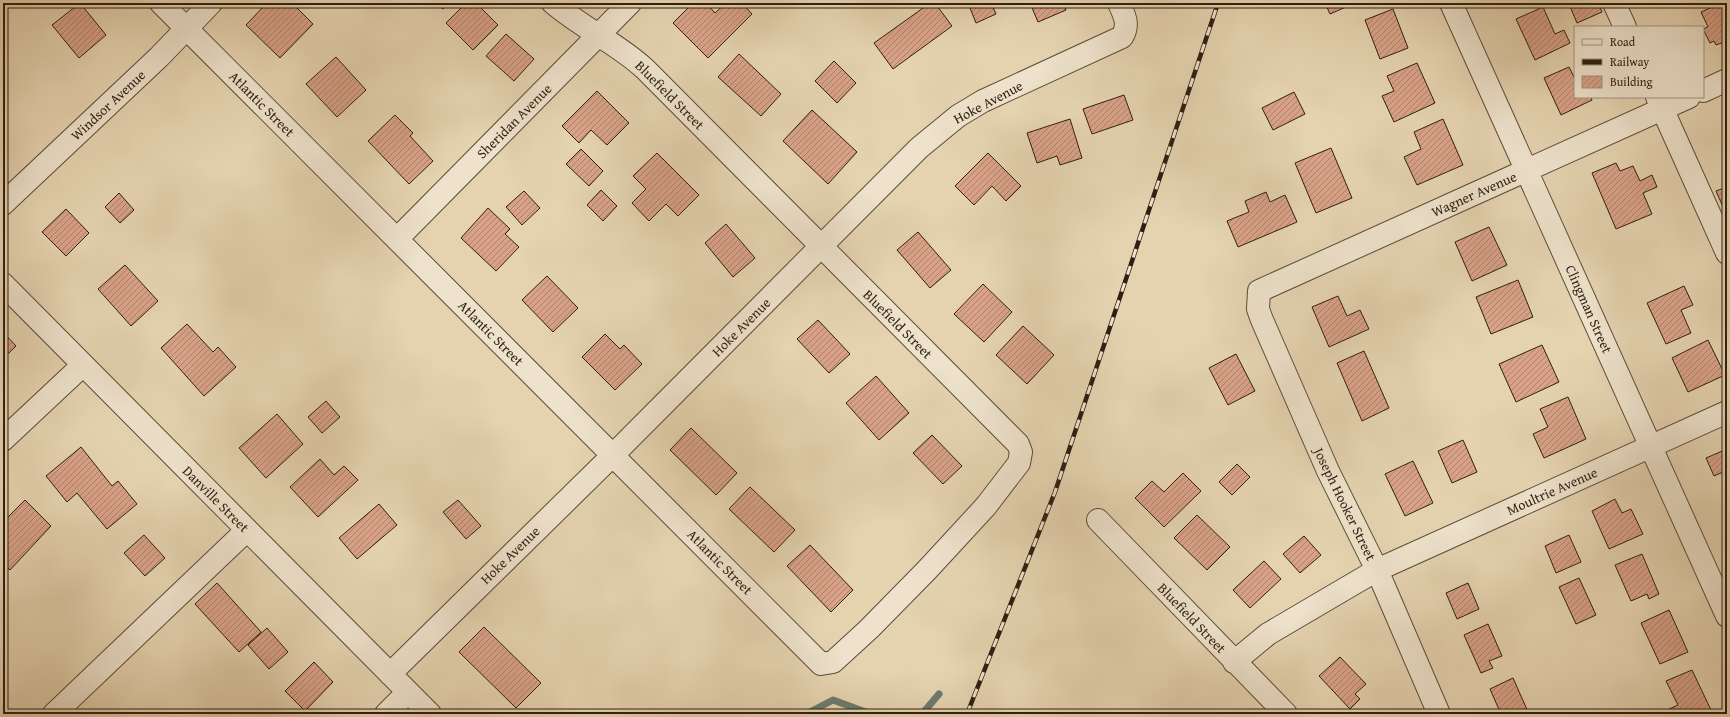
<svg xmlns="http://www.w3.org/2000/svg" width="1730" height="717" font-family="'Gentium Book Plus',serif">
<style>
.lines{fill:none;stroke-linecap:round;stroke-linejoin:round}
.stream{stroke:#6c7b6e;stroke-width:7}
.building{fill:url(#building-hatch);stroke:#2e1f10}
.minor-casing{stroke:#5c4c38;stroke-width:24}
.minor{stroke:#eee2cc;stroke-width:22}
.rail-casing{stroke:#2e1f10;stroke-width:4.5}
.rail{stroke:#eee2cc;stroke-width:3;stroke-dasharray:9;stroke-linecap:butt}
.labels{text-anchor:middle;stroke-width:4;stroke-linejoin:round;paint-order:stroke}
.street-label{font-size:14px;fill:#2e1f10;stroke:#eee2cc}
</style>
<defs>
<pattern id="building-hatch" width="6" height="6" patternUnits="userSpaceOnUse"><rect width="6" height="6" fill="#d9a288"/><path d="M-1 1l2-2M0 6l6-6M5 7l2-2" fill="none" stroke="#b0836e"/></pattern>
</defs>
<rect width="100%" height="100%" fill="#e5d3b0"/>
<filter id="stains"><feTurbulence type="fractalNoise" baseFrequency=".005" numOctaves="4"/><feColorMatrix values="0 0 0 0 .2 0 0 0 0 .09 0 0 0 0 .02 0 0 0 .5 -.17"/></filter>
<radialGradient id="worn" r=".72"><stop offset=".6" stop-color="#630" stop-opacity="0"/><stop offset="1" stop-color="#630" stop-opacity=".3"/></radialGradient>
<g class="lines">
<path class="stream" d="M 806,714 L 833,700 L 871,714
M 922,714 L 939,694"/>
</g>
<path class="building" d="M 80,3 L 106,35 L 79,58 L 52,25 Z
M 267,3 L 300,3 L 296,7 L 313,24 L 280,58 L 246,25 Z
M 436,3 L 448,3 L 443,9 Z
M 466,3 L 476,3 L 498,25 L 473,50 L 446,23 Z
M 693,3 L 706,3 L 715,13 L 726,3 L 742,3 L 752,14 L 708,58 L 673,23 Z
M 930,3 L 935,3 L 952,26 L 893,69 L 874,43 Z
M 968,3 L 991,3 L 996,14 L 976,23 Z
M 1030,3 L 1063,3 L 1066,10 L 1038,22 Z
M 1325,3 L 1355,3 L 1330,14 Z
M 1571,3 L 1598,3 L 1602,12 L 1577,23 L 1569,4 Z
M 1721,3 L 1725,3 L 1727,7 L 1727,41 L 1716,45 L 1714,41 L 1710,43 L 1703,29 L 1708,27 L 1701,12 Z
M 1543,7 L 1555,34 L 1564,30 L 1570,43 L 1535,60 L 1516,19 Z
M 1393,9 L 1408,48 L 1380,59 L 1365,20 Z
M 506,34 L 534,59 L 514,81 L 486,56 Z
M 739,54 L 781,94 L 761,116 L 718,77 Z
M 336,57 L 366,90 L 337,117 L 306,84 Z
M 834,61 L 856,83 L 837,103 L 815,81 Z
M 1417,63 L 1435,103 L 1394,122 L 1382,96 L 1394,91 L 1387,76 Z
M 1569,67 L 1575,79 L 1575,97 L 1591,97 L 1592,100 L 1561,115 L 1544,78 Z
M 597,91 L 629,123 L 607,145 L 591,130 L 579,143 L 562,126 Z
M 1294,92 L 1305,114 L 1273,130 L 1262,108 Z
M 1124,95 L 1133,120 L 1092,134 L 1083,109 Z
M 812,110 L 857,152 L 828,184 L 783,141 Z
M 395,115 L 413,133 L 410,136 L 433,161 L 409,184 L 368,141 Z
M 1070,119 L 1082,158 L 1060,165 L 1057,156 L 1037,163 L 1027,133 Z
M 1443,119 L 1463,165 L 1417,185 L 1404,157 L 1421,149 L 1414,132 Z
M 1331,148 L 1352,198 L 1316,213 L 1295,163 Z
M 581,149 L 603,171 L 589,186 L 566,164 Z
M 657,153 L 699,195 L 678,216 L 666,204 L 649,221 L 632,203 L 646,189 L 633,176 Z
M 988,153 L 1021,186 L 1006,201 L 992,186 L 974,205 L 955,186 Z
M 1616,163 L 1620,171 L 1633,166 L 1640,181 L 1652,175 L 1657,187 L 1643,193 L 1652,214 L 1616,229 L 1592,173 Z
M 1727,187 L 1727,205 L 1723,207 L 1716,191 Z
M 601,190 L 617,206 L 603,221 L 587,205 Z
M 524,191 L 540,208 L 522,225 L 506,207 Z
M 1266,192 L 1270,202 L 1285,195 L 1297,222 L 1238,247 L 1227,221 L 1249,212 L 1245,201 Z
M 119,193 L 134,210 L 120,223 L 105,207 Z
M 488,208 L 510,229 L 505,234 L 519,247 L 496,271 L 461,238 Z
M 66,209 L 89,233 L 66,256 L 42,232 Z
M 726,224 L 755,258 L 733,277 L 705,243 Z
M 1489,227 L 1507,265 L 1472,281 L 1455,242 Z
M 918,232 L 951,270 L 930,288 L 897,250 Z
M 125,265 L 158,301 L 131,326 L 98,289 Z
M 547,276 L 578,308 L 553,332 L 522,300 Z
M 1518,280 L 1533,317 L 1491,334 L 1476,297 Z
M 983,284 L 1012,312 L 984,342 L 954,314 Z
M 1684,286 L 1693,305 L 1681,310 L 1691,333 L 1666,344 L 1647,303 Z
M 1338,296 L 1347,316 L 1360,310 L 1369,329 L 1329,347 L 1312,307 Z
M 818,320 L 850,354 L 829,373 L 797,339 Z
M 187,324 L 213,352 L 218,347 L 236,367 L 204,396 L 161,348 Z
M 1023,326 L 1054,355 L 1027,384 L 996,355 Z
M 3,332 L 16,346 L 3,359 Z
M 605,334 L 620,349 L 624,345 L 642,364 L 615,390 L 582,357 Z
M 1708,340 L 1725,375 L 1688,392 L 1672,358 Z
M 1542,345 L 1559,382 L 1516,402 L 1499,364 Z
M 1364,351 L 1389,408 L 1362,421 L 1337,363 Z
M 1236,354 L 1255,391 L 1228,405 L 1209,368 Z
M 876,376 L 909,413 L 879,440 L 846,403 Z
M 1568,397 L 1586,439 L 1544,458 L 1533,434 L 1548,427 L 1540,409 Z
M 326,401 L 340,417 L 322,433 L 308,417 Z
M 277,414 L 303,444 L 266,478 L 239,448 Z
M 691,428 L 737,473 L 716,495 L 670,450 Z
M 932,435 L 962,466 L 943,484 L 913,453 Z
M 1463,440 L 1477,472 L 1452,483 L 1438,451 Z
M 81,447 L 112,486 L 118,481 L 137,504 L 107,529 L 77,493 L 67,502 L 46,476 Z
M 1727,449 L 1727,482 L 1723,472 L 1714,476 L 1706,458 Z
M 320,459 L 334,475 L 344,466 L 358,480 L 318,517 L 290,487 Z
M 1413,461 L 1433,503 L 1405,516 L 1385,474 Z
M 1237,464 L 1250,477 L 1232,495 L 1219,482 Z
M 1183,473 L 1201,491 L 1164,527 L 1135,498 L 1152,481 L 1164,492 Z
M 750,487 L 795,530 L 774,552 L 729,509 Z
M 1615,499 L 1622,513 L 1631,509 L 1643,534 L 1609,549 L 1592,511 Z
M 25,500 L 51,526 L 10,570 L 3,563 L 3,522 Z
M 458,500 L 481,526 L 466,539 L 443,512 Z
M 379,504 L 397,525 L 357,559 L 339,538 Z
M 1197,515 L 1230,547 L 1207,570 L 1174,538 Z
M 144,535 L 165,558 L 145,576 L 124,553 Z
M 1569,535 L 1581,562 L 1556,573 L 1545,546 Z
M 1304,536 L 1321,555 L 1300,573 L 1283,554 Z
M 810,545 L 853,590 L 831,612 L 787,566 Z
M 1642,554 L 1659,594 L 1649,599 L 1647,594 L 1631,601 L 1615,565 Z
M 1264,561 L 1281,579 L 1250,608 L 1233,590 Z
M 1579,578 L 1596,615 L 1576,624 L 1559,587 Z
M 217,583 L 261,632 L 239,652 L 195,604 Z
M 1468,583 L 1479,609 L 1457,619 L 1446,593 Z
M 1669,610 L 1688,652 L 1660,664 L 1641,623 Z
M 1488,624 L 1502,656 L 1489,661 L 1493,668 L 1481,673 L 1464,635 Z
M 484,627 L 541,683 L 516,708 L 459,652 Z
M 267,628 L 288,652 L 269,669 L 248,645 Z
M 1340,657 L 1366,684 L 1355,694 L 1360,699 L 1350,709 L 1319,676 Z
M 314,662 L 333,682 L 305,711 L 285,691 Z
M 1692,670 L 1711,710 L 1700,714 L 1669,714 L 1667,710 L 1678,705 L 1666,681 Z
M 1513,678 L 1529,714 L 1501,714 L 1490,689 Z
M 563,710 L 567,714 L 558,714 Z"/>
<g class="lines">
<defs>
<path id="minor" d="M 161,3 L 821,664 L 833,662 L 869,629 L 927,570 L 986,506 L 1019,463 L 1021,452 L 1018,444 L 645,69 C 617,43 582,28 553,3
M 1451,3 L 1727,616
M 1614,3 L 1625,27
M 1703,91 L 1727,80
M 1657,97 L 1727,253
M 3,204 L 159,57 L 211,3
M 397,239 L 630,3
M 3,284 L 430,714
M 3,440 L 83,365
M 1098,520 L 1286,714
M 1234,662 L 1268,634 L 1377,570 L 1727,412
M 390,674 L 613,455 L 919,148 L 958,116 L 983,101 L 1122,37 C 1130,24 1124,15 1119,3
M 54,714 L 247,530
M 386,714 L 408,692
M 1439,714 L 1377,570 L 1328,471 L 1262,320 L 1258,309 L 1259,291 L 1689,97"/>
</defs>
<use href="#minor" class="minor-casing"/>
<use href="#minor" class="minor"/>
<defs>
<path id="rail" d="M 967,714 L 1055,492 L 1218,3"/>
</defs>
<use href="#rail" class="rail-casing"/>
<use href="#rail" class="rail"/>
</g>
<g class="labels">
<g class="street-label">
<text transform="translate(670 95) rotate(45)" y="5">Bluefield Street</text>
<text transform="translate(988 102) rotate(-28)" y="5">Hoke Avenue</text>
<text transform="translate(262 104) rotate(45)" y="5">Atlantic Street</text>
<text transform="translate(108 105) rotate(-43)" y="5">Windsor Avenue</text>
<text transform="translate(514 121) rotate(-45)" y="5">Sheridan Avenue</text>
<text transform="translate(1474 194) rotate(-24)" y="5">Wagner Avenue</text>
<text transform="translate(1589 309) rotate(66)" y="5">Clingman Street</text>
<text transform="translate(898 324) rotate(45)" y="5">Bluefield Street</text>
<text transform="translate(741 327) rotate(-45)" y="5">Hoke Avenue</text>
<text transform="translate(491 333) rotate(45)" y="5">Atlantic Street</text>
<text transform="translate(1552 491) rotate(-24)" y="5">Moultrie Avenue</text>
<text transform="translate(216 499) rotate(45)" y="5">Danville Street</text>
<text transform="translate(1345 504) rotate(64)" y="5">Joseph Hooker Street</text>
<text transform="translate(510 555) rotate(-44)" y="5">Hoke Avenue</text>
<text transform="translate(720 562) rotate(45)" y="5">Atlantic Street</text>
<text transform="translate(1192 618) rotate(46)" y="5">Bluefield Street</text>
</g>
</g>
<rect width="1730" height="717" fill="none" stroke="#e5d3b0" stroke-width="16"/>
<rect x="4" y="4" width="1722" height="709" fill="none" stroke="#2e1f10" stroke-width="2"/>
<rect x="8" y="8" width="1714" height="701" fill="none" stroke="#2e1f10"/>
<rect x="1574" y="26" width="130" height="72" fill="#eee2cc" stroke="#a19481"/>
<rect x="1582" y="39" width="20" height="6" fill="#eee2cc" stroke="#a19481"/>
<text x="1610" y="46" font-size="12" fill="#2e1f10">Road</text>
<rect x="1582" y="59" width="20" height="6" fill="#2e1f10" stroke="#a19481"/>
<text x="1610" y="66" font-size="12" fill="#2e1f10">Railway</text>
<rect x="1582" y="76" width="20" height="12" fill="url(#building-hatch)" stroke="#a19481"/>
<text x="1610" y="86" font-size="12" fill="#2e1f10">Building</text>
<rect width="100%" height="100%" filter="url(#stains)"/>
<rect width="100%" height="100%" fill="url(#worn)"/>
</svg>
